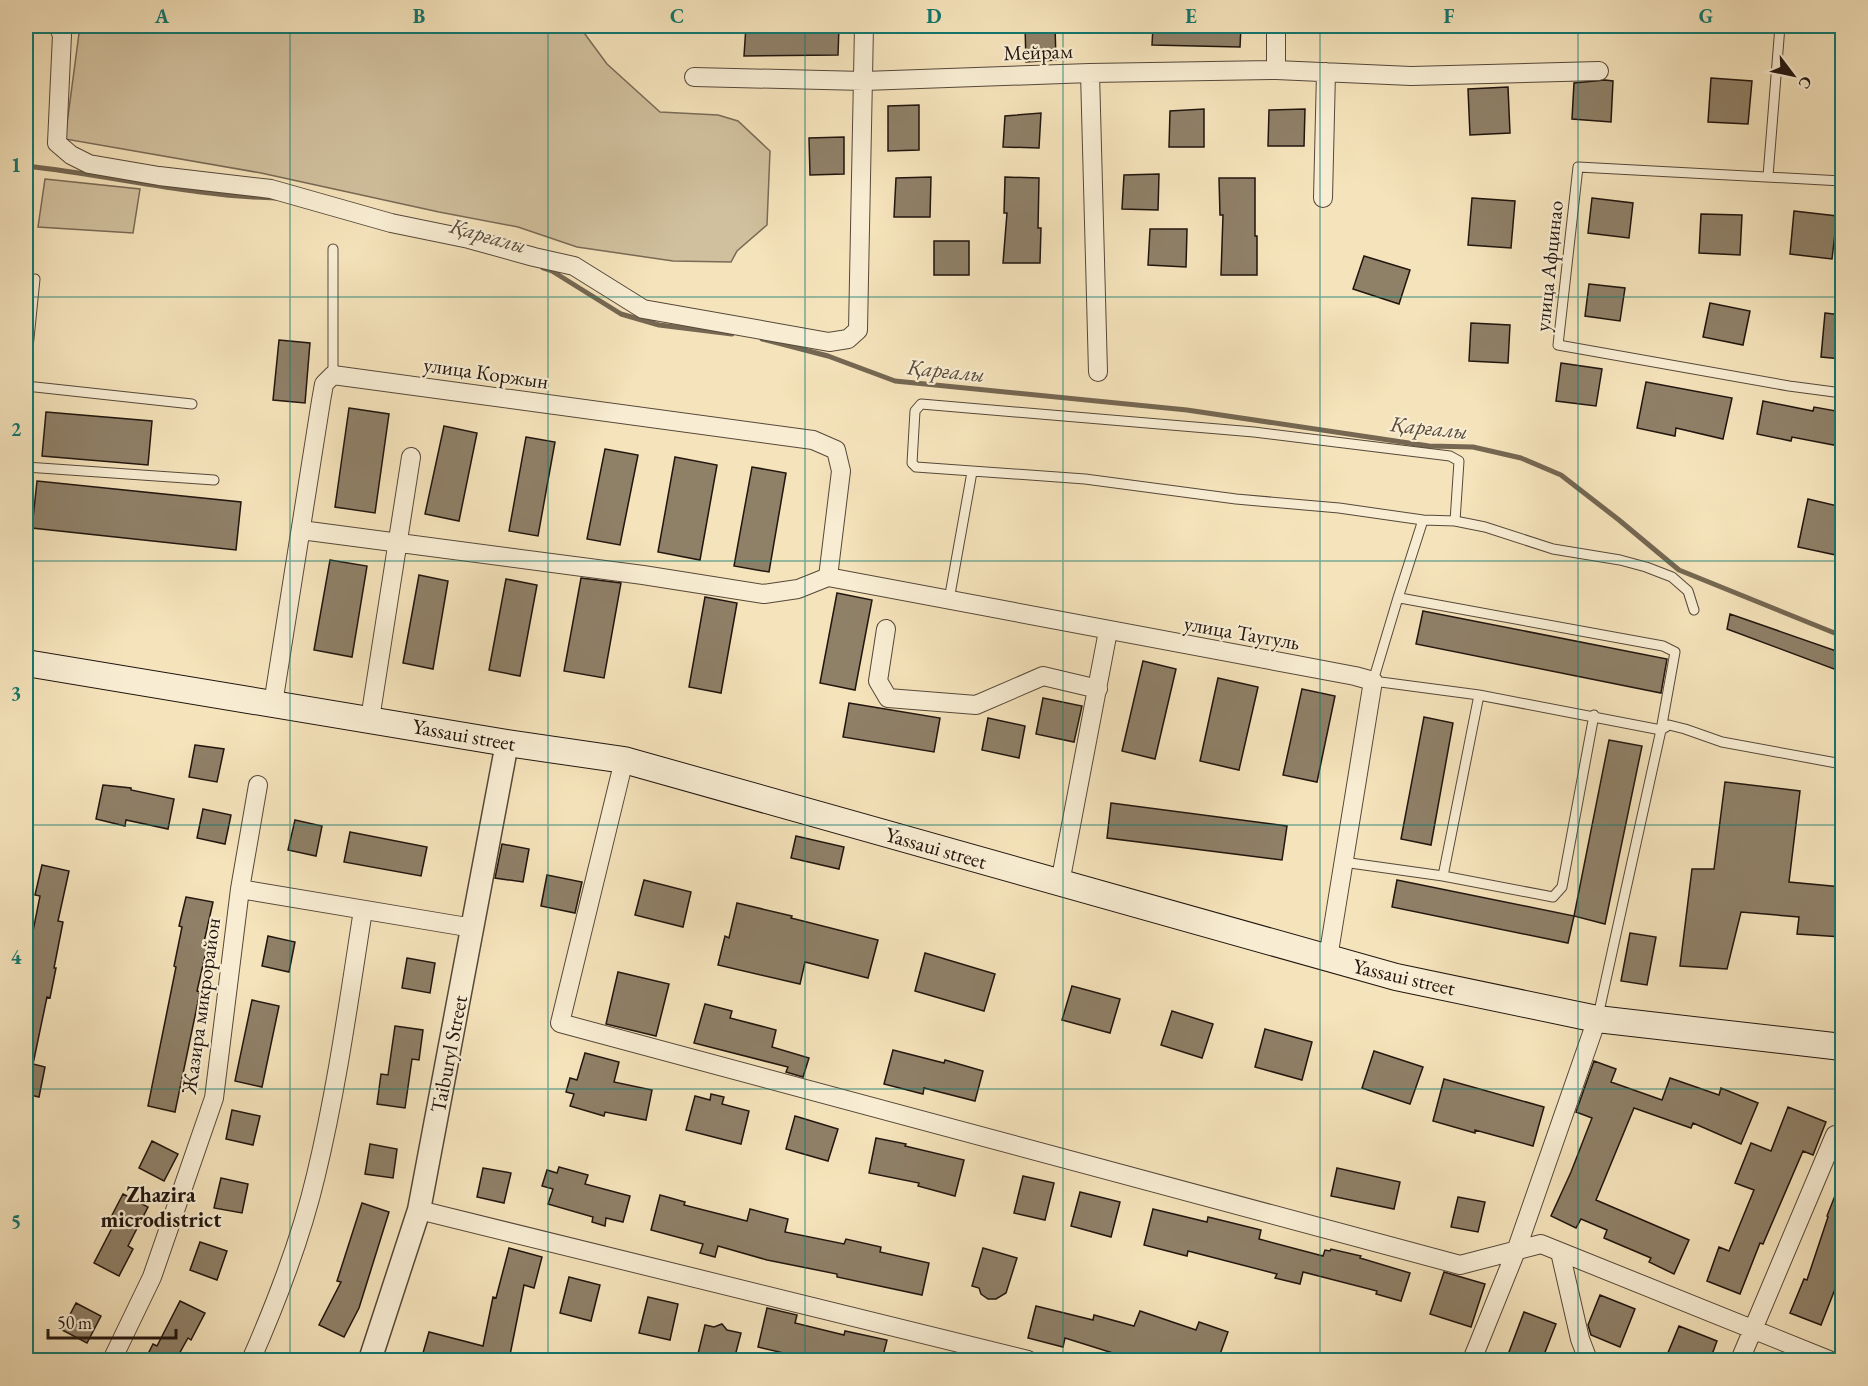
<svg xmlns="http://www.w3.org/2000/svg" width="1868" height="1386" font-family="'EB Garamond',serif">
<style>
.green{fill:#d1c09e;stroke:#796a56;stroke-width:1.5}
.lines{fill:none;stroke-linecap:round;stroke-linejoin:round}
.stream{stroke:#756752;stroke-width:5}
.building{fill:#8f8068;stroke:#21150e;stroke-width:1.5}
.service-casing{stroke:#564839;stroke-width:11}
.minor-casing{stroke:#564839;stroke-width:20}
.tertiary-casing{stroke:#564839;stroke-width:25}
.secondary-casing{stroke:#21150e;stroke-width:28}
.service{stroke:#f8edd3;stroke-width:9}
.minor{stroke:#f8edd3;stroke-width:18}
.tertiary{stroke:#f8edd3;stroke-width:22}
.secondary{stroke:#f8edd3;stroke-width:26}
.grid{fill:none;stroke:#0f766e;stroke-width:1.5;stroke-opacity:0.55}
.labels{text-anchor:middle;stroke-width:4.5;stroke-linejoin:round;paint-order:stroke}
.street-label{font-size:21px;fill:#21150e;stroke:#f8edd3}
.water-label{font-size:22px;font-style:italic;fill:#594b3c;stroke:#f8edd3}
.neighbourhood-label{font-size:22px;font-weight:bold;fill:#21150e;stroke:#f8edd3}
.neatline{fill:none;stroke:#0f766e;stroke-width:2}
.grid-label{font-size:20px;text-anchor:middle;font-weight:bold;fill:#0f766e}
</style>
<rect width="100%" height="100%" fill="#f5e3bb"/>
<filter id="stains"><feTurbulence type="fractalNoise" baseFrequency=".00333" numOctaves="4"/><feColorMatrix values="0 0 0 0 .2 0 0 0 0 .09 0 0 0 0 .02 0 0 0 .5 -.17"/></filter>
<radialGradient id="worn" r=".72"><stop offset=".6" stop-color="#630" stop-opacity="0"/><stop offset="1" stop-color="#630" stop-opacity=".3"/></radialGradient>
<path class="green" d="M 80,26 L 579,26 L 607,64 L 660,112 L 718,115 L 738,121 L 770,151 L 767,225 L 737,251 L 731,262 L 673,261 L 577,247 L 518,227 L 439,212 L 261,173 L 65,139 Z
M 45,179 L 140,189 L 133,233 L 38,227 Z"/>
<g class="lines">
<path class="stream" d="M 26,166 C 109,175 192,196 276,198
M 543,268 L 552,271 L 621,314 L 659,325 L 732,334
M 762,339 L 828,356 L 895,381 L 1187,410 L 1429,446 L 1473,447 L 1521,458 L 1561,475 L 1619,520 L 1679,570 L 1842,636"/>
</g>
<path class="building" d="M 746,26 L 839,26 L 838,55 L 744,56 Z
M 1025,26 L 1055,26 L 1056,60 L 1026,62 Z
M 1153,26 L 1241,26 L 1240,47 L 1152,45 Z
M 1711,78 L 1752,81 L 1748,124 L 1708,122 Z
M 1605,80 L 1613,81 L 1611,122 L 1572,119 L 1574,83 Z
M 1508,87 L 1510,133 L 1470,135 L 1468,89 Z
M 919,105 L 919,150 L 888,151 L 888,106 Z
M 1204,109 L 1204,147 L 1169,147 L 1170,111 Z
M 1305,109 L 1304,146 L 1268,146 L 1269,110 Z
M 1041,113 L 1039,148 L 1003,147 L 1005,116 Z
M 844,137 L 844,174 L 810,175 L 809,138 Z
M 1159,174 L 1158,210 L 1122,209 L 1124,175 Z
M 931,177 L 930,217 L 894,217 L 896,178 Z
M 1005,177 L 1039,178 L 1038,228 L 1041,228 L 1040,263 L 1003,263 L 1007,213 L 1004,213 Z
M 1219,178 L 1255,178 L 1255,236 L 1257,236 L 1257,275 L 1221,275 L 1223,215 L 1220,215 Z
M 1472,198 L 1515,201 L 1511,248 L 1468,245 Z
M 1592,198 L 1633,203 L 1629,238 L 1588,233 Z
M 1794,211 L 1837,216 L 1832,259 L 1790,254 Z
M 1701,214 L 1742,215 L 1740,255 L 1699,253 Z
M 1150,229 L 1187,229 L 1186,267 L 1148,265 Z
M 934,241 L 969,241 L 969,275 L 934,275 Z
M 1364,256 L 1410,270 L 1399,304 L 1353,289 Z
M 1589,284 L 1625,288 L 1620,321 L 1585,316 Z
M 1710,303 L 1750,311 L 1743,345 L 1703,337 Z
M 1825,313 L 1842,315 L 1842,359 L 1821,357 Z
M 1471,323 L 1510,325 L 1508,363 L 1469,361 Z
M 279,340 L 310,343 L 305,403 L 273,400 Z
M 1561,363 L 1602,369 L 1596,406 L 1556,401 Z
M 1646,382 L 1732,398 L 1723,439 L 1676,428 L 1675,436 L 1637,428 Z
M 1763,401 L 1813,411 L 1814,407 L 1842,412 L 1839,446 L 1792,437 L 1791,441 L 1757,434 Z
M 349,408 L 389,414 L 375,513 L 335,507 Z
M 46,412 L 152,421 L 148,465 L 42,456 Z
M 444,426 L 477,433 L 459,521 L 425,514 Z
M 526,437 L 555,442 L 538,536 L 509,531 Z
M 605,449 L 638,455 L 620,545 L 587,539 Z
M 675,457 L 717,465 L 700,560 L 658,552 Z
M 752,467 L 786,473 L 769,572 L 734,566 Z
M 37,481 L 241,502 L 236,550 L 32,528 Z
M 1808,499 L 1842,507 L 1842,525 L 1836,555 L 1798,547 Z
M 330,560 L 367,566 L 352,657 L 314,650 Z
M 419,575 L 448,581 L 433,669 L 403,663 Z
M 581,578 L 621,583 L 604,678 L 564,671 Z
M 506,579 L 537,585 L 520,676 L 489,670 Z
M 837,593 L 872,600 L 855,690 L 820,683 Z
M 705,597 L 737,603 L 721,693 L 689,687 Z
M 1423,611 L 1667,659 L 1661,693 L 1416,644 Z
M 1730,614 L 1842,653 L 1842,672 L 1727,629 Z
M 1143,661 L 1176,669 L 1155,759 L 1122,751 Z
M 1218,678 L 1258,687 L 1239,770 L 1200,761 Z
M 1302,689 L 1335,696 L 1317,782 L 1283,775 Z
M 1043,698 L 1082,706 L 1074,742 L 1036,734 Z
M 849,703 L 940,718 L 934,752 L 843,737 Z
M 1424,717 L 1453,723 L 1431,845 L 1401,839 Z
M 988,718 L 1025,726 L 1019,758 L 982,750 Z
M 1609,740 L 1642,746 L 1605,924 L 1574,916 Z
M 195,745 L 224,749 L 217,782 L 189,777 Z
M 1725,782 L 1800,791 L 1789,882 L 1842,887 L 1842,937 L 1797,934 L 1799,917 L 1741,912 L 1727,969 L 1680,966 L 1692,869 L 1714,869 Z
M 103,785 L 131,788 L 131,790 L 174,799 L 168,829 L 126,820 L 125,826 L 96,819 Z
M 1111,803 L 1287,826 L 1282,860 L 1107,838 Z
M 203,809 L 231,815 L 225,844 L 197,838 Z
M 295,820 L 322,826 L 316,856 L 288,850 Z
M 350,832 L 427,847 L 421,876 L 344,862 Z
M 796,836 L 844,847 L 839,869 L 791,858 Z
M 502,844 L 529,849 L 523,882 L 495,878 Z
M 42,865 L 69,871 L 58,921 L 63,922 L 54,968 L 56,968 L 50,998 L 47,997 L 33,1064 L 45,1067 L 39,1097 L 26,1094 L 26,977 L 32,947 L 30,946 L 40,896 L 35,895 Z
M 547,875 L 582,882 L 575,913 L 541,906 Z
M 644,880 L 691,892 L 683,927 L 635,915 Z
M 1397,880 L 1574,916 L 1568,943 L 1392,907 Z
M 186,897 L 213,902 L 204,942 L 208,943 L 197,991 L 200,992 L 175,1112 L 148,1106 L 176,967 L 174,966 L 182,927 L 179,926 Z
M 737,903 L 792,916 L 791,918 L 878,940 L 868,978 L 805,962 L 800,984 L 718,965 L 725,936 L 729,938 Z
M 1630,933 L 1656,937 L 1647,985 L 1621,981 Z
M 268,936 L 295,942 L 289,972 L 262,966 Z
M 925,953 L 995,974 L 984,1011 L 915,991 Z
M 407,958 L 435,963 L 430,993 L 402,988 Z
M 618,972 L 669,984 L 656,1036 L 606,1024 Z
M 1072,986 L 1120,999 L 1110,1033 L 1062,1020 Z
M 252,1000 L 279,1006 L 262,1087 L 235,1081 Z
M 705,1004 L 732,1011 L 730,1018 L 776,1030 L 772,1047 L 809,1058 L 803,1077 L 786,1072 L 788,1067 L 694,1043 Z
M 1172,1011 L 1213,1024 L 1202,1058 L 1161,1045 Z
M 395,1026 L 423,1030 L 419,1060 L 412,1059 L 405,1108 L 377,1104 L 381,1074 L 388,1075 Z
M 1265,1029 L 1312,1042 L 1302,1080 L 1255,1067 Z
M 893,1050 L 944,1063 L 945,1060 L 983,1071 L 975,1101 L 924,1088 L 923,1094 L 884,1084 Z
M 1374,1051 L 1423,1067 L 1410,1104 L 1362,1088 Z
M 585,1053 L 619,1062 L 614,1082 L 652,1090 L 646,1120 L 605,1112 L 604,1116 L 570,1106 L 574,1094 L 566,1092 L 570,1078 L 577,1080 Z
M 1594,1061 L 1616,1069 L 1611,1082 L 1662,1100 L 1670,1078 L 1719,1095 L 1721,1088 L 1758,1103 L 1741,1144 L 1693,1123 L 1691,1128 L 1634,1108 L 1596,1200 L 1689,1240 L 1674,1274 L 1649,1262 L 1651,1258 L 1604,1238 L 1607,1230 L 1581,1219 L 1576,1228 L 1551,1216 L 1571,1172 L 1592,1118 L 1576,1112 Z
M 1444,1079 L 1544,1107 L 1533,1146 L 1475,1130 L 1475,1133 L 1433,1121 Z
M 711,1094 L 724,1097 L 722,1104 L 749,1111 L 741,1144 L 686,1130 L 695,1096 L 710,1100 Z
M 1788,1107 L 1826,1122 L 1813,1155 L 1803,1151 L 1763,1244 L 1760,1243 L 1740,1294 L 1707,1281 L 1719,1247 L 1729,1251 L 1754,1190 L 1735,1183 L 1751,1143 L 1771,1151 Z
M 232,1110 L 260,1116 L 253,1145 L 226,1139 Z
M 795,1116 L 838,1129 L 828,1161 L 786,1149 Z
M 876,1138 L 906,1144 L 905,1146 L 964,1160 L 955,1196 L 918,1186 L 919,1183 L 869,1173 Z
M 152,1141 L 178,1154 L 164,1181 L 139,1168 Z
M 370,1144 L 397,1149 L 393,1178 L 365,1174 Z
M 559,1167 L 588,1175 L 585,1184 L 630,1196 L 623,1222 L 606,1218 L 605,1226 L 592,1222 L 593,1217 L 548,1204 L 553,1189 L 542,1186 L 547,1170 L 557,1173 Z
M 483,1168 L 511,1173 L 504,1203 L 477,1197 Z
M 1337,1168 L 1400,1182 L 1394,1209 L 1331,1196 Z
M 1023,1176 L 1054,1183 L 1045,1220 L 1014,1213 Z
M 221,1178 L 248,1184 L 242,1213 L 214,1208 Z
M 1842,1178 L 1842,1271 L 1821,1325 L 1790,1313 L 1804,1279 L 1807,1280 L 1828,1217 L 1827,1216 Z
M 1080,1192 L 1120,1202 L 1111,1237 L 1071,1226 Z
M 123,1194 L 148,1207 L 128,1246 L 133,1249 L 119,1276 L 94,1263 L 114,1224 L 109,1221 Z
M 660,1195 L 685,1202 L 684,1205 L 747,1221 L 750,1209 L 788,1219 L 785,1232 L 844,1244 L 846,1239 L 881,1247 L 880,1252 L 929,1263 L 922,1295 L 837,1277 L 837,1274 L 767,1260 L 718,1246 L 715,1257 L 700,1253 L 703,1244 L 651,1230 Z
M 1458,1197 L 1485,1202 L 1478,1232 L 1451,1227 Z
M 362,1203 L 389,1212 L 359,1308 L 344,1337 L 319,1325 L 341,1282 L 337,1281 Z
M 1153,1209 L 1207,1222 L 1208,1217 L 1261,1230 L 1259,1239 L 1323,1256 L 1325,1250 L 1330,1251 L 1331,1249 L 1361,1256 L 1360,1258 L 1410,1273 L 1401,1301 L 1376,1294 L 1377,1291 L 1303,1272 L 1300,1284 L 1275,1278 L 1277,1274 L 1188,1251 L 1187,1256 L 1144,1245 Z
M 200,1242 L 227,1251 L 217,1280 L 190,1270 Z
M 509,1248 L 542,1257 L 534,1288 L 524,1285 L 509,1360 L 470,1360 L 438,1353 L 436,1360 L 421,1360 L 429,1332 L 483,1346 L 493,1297 L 496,1298 Z
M 983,1248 L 1017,1258 L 1006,1293 L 996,1299 L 988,1299 L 981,1294 L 979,1288 L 972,1286 Z
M 1444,1272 L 1485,1284 L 1471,1327 L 1430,1314 Z
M 569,1277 L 600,1285 L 591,1321 L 560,1313 Z
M 1600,1295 L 1635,1309 L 1620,1347 L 1591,1335 L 1588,1325 Z
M 648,1297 L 678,1304 L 670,1340 L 639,1333 Z
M 180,1301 L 205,1313 L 191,1340 L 188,1338 L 178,1356 L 187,1360 L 145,1360 L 153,1344 L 157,1346 Z
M 76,1303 L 101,1316 L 87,1343 L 62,1330 Z
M 1036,1306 L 1093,1320 L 1094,1315 L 1134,1326 L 1140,1311 L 1196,1330 L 1199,1322 L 1228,1332 L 1218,1360 L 1135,1360 L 1065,1338 L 1063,1347 L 1028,1338 Z
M 767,1308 L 797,1315 L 795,1323 L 844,1335 L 845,1331 L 887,1340 L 882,1360 L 804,1360 L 805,1358 L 758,1347 Z
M 1524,1312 L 1556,1324 L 1542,1360 L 1506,1360 Z
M 722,1324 L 727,1330 L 741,1333 L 734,1360 L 725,1360 L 698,1354 L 705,1325 L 714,1327 Z
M 1679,1326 L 1717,1341 L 1710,1360 L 1665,1360 Z"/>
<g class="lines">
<defs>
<path id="service" d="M 1768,176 L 1780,26
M 1842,181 L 1578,167 L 1558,345 L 1789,386 L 1842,393
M 26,368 L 35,279
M 333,375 L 333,249
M 26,386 L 192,404
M 26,467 L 214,480
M 1455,521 L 1459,461 L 1450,456 L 1254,432 L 921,404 L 915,411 L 912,463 L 916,467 L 1085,479 L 1236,499 L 1339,508 L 1423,520 L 1455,521 L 1485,527 L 1553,549 L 1620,560 L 1646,567 L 1672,577 L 1688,591 L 1694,610
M 1400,598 L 1663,646 L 1675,652 L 1661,730 L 1479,695 L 1373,681 L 1397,601 Z
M 949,600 L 972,472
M 1397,601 L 1423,520
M 1343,862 L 1443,876 L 1553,897 L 1562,887 L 1594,715
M 1443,876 L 1479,695
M 1598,1016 L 1661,730 L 1669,725 L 1685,729 L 1722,742 L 1842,764"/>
<path id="minor" d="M 58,26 L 62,35 L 57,143 L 71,155 L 89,164 L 159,176 L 271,189 L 391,223 L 469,239 L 534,257 L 574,266 L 643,309 L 829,342 L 848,339 L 858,330 L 864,26
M 1276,26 L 1276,70
M 1090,73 L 1098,372
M 694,77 L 864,81 L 1090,73 L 1276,70 L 1411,76 L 1599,71
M 1323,198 L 1326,72
M 301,530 L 643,575 L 764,594 L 798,589 L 828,577
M 828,577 L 1355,676 L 1373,681 L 1328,958
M 886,629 L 878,681 L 888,698 L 976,705 L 1043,676 L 1098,689
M 273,704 L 321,401 L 324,384 L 333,375 L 813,440 L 836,450 L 841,471 L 828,577
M 370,719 L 411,457
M 624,760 L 560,1023 L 1460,1265 L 1541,1244 L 1829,1360
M 1060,883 L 1108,631
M 240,889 L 473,928
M 419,1210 L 1028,1360
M 1560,1252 L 1580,1339 L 1588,1360
M 112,1360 L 152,1277 L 214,1098 L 240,889 L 258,785
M 251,1360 C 277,1301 301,1239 316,1175 C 337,1088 349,999 363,910
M 1472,1360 L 1516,1251 L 1597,1019
M 1740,1360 L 1835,1135"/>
<path id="tertiary" d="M 370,1360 L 419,1210 L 507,743"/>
<path id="secondary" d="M 26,663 L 507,743 L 624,760 L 1396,977 L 1597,1019 L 1842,1047"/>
</defs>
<use href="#service" class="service-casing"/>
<use href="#minor" class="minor-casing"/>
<use href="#tertiary" class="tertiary-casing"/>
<use href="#secondary" class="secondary-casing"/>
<use href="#service" class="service"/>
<use href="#minor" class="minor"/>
<use href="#tertiary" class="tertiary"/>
<use href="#secondary" class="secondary"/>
</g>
<path class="grid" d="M 290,26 L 290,1360M 548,26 L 548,1360M 805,26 L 805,1360M 1063,26 L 1063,1360M 1320,26 L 1320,1360M 1578,26 L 1578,1360M 26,297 L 1842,297M 26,561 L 1842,561M 26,825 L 1842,825M 26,1089 L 1842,1089"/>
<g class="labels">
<g class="street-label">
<text transform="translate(1038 52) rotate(-2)" y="7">Мейрам</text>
<text transform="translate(1549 266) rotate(-84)" y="7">улица Афцинао</text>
<text transform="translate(486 373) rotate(8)" y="7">улица Коржын</text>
<text transform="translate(1242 633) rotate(10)" y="7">улица Таугуль</text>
<text transform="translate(464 735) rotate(10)" y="7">Yassaui street</text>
<text transform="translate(936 848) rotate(16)" y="7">Yassaui street</text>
<text transform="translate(1404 977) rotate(13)" y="7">Yassaui street</text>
<text transform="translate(201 1006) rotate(-82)" y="7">Жазира микрорайон</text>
<text transform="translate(449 1054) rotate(-79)" y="7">Taiburyl Street</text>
</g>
<g class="water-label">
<text transform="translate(488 235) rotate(16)" y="8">Қарғалы</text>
<text transform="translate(946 370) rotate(6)" y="8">Қарғалы</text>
<text transform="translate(1429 427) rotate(6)" y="8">Қарғалы</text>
</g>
<g class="neighbourhood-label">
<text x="161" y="1202">Zhazira<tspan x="161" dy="25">microdistrict</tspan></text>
</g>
</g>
<rect width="1868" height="1386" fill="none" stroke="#f5e3bb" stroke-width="66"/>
<g transform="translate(1793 75) rotate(122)" stroke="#f8edd3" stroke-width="4.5" paint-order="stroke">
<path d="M0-4.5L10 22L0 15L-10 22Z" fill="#21150e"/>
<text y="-9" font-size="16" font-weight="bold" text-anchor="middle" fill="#21150e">С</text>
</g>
<path d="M48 1329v9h128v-9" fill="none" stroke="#21150e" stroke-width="3"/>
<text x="57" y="1329" font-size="18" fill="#21150e" stroke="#f8edd3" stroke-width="4.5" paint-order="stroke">50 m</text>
<rect x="33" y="33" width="1802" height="1320" class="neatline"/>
<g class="grid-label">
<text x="162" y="23">A</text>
<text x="419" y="23">B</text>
<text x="677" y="23">C</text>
<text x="934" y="23">D</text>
<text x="1191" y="23">E</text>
<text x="1449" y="23">F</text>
<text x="1706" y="23">G</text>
<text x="16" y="172">1</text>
<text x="16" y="436">2</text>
<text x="16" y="700">3</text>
<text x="16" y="964">4</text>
<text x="16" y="1228">5</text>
</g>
<rect width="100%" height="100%" filter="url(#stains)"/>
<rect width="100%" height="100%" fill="url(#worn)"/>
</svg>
